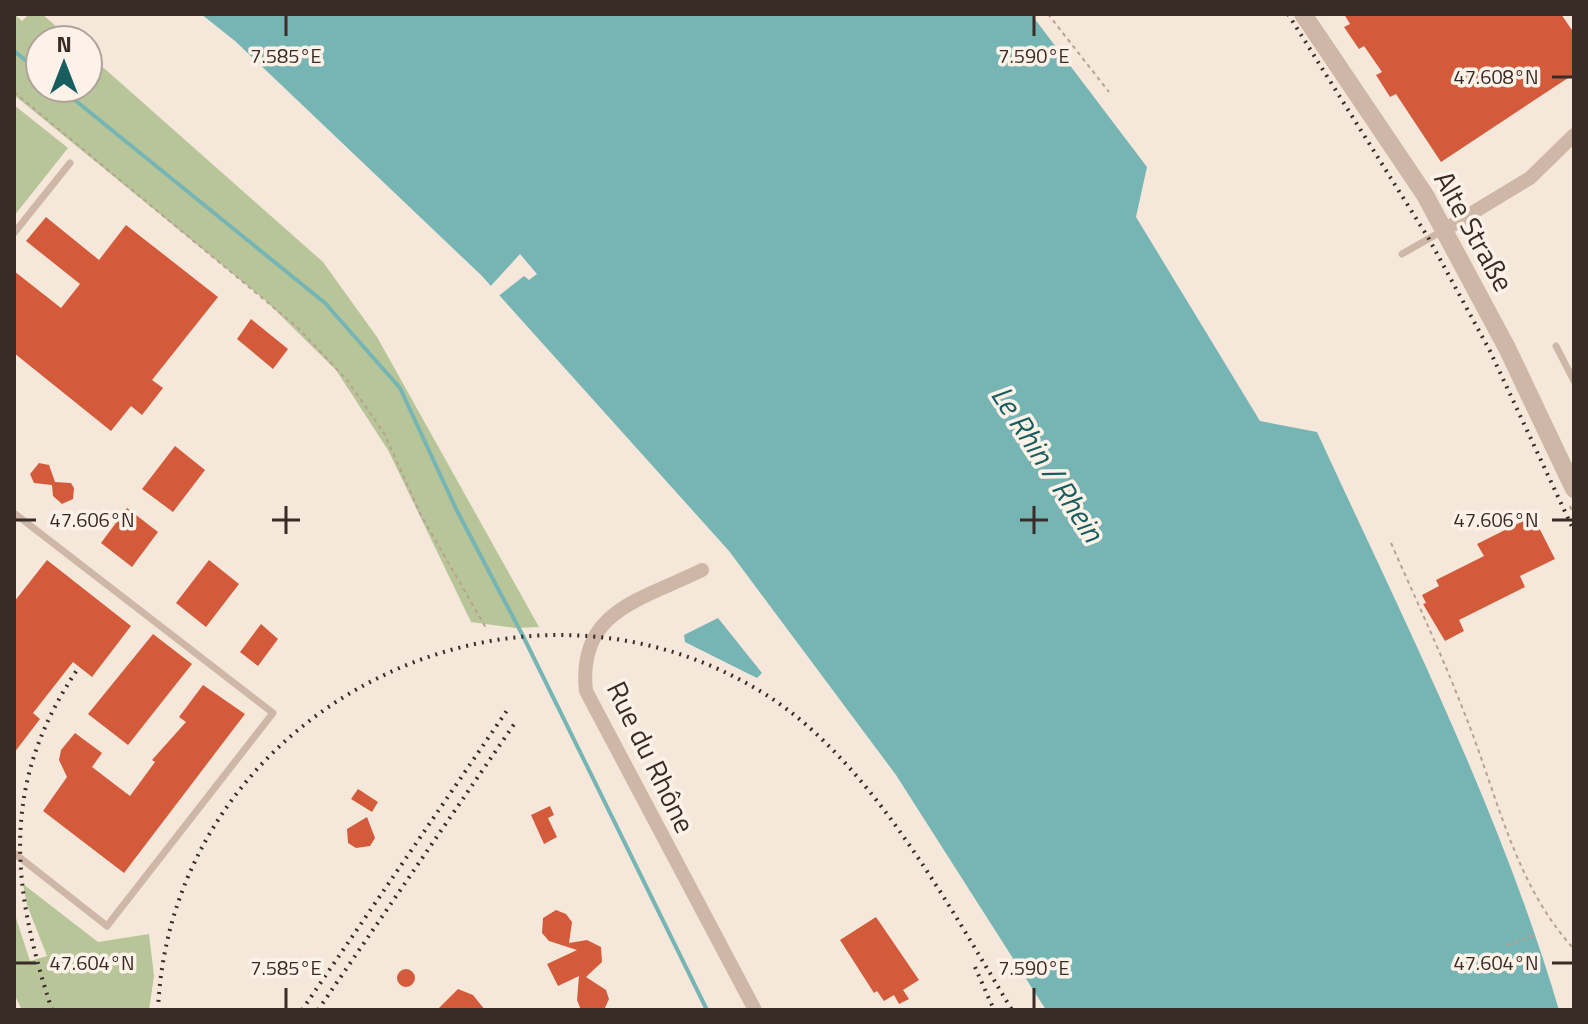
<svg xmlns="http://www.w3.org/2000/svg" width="1588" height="1024" font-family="'Titillium Web',sans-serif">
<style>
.green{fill:#b8c599}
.water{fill:#77b5b5}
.pier{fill:#f5e8db}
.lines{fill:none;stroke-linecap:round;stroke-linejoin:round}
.stream{stroke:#77b5b5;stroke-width:4}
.building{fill:#d35a3b}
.path{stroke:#baa090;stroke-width:2;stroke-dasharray:4 4;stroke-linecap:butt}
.service{stroke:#ceb7a6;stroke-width:7}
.minor{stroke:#ceb7a6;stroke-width:14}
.tertiary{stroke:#ceb7a6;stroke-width:18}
.rail{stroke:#392c27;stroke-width:4;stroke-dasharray:2 6;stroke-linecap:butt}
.ticks{fill:none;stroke:#392c27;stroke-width:3}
.labels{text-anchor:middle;stroke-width:7;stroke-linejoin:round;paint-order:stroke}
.street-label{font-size:28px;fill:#392c27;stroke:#fcf2e8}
.water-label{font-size:30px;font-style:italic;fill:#185e60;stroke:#fcf2e8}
.ticks-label{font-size:20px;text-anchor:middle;fill:#392c27;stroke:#fcf2e8;stroke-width:7;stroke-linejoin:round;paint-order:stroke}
</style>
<rect width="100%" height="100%" fill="#f5e8db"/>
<path class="green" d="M 14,14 L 22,21 L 29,14 L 42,14 L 72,40 L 40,40 L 40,88 L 88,88 L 88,54 L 323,262 L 377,337 L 539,627 L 515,628 L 471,622 L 388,450 L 336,370 L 266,301 L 14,95 Z
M 14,105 L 68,148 L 14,216 Z
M 23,884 L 98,942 L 149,934 L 154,976 L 149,1010 L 22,1010 L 14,994 L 14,912 L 30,961 L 47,956 L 27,905 Z"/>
<path class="water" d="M 201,14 L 1031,14 L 1147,167 L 1136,217 L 1260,421 L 1317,432 C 1404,621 1500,810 1559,1010 L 1046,1010 L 896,775 L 729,551 L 482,276 L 235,41 Z
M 718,618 L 762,673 L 757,678 L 685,642 L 684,635 Z"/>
<path class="pier" d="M 520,254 L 537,274 L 529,280 L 524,276 L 496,298 L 488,289 Z"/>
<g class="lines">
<path class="stream" d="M 14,51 L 40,72
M 60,88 L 325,303 L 400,388 L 457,511 L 523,636 L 707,1010"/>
</g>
<path class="building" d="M 1344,14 L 1561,14 L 1574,33 L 1574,74 L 1441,162 L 1396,94 L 1390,97 L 1376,75 L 1382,72 L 1364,46 L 1359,49 L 1344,27 L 1350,24 Z
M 46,217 L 99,260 L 126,225 L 218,297 L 152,380 L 163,388 L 142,415 L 131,406 L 111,431 L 14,353 L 14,271 L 61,308 L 80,284 L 26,241 Z
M 251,319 L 288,349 L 273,369 L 237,339 Z
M 175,446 L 205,470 L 173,512 L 142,489 Z
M 39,463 L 49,465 L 55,482 L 71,483 L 74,488 L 73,499 L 62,504 L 53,496 L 52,485 L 34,483 L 30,474 Z
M 127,508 L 158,532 L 132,567 L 101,543 Z
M 1533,516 L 1555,559 L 1520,576 L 1525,587 L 1459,620 L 1464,631 L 1445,641 L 1423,604 L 1426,603 L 1422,595 L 1439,586 L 1436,580 L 1484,556 L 1477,544 Z
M 47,560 L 131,626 L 92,677 L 73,662 L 33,713 L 40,719 L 14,753 L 14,602 Z
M 209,560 L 239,584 L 206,627 L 176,603 Z
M 261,624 L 278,639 L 258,666 L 240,652 Z
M 153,634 L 192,664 L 128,745 L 88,714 Z
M 203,685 L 245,714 L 124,873 L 43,811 L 67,777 L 59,760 L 61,750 L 75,733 L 102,753 L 92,767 L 130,796 L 155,762 L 152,760 L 186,722 L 179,717 Z
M 358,789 L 378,802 L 372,812 L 351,799 Z
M 550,806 L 554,815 L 548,818 L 557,837 L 544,844 L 531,815 Z
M 367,817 L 375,838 L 370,846 L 356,848 L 348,843 L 347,829 Z
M 556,910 L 566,914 L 572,922 L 569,943 L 587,940 L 601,947 L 602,962 L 586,977 L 606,990 L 609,999 L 604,1010 L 581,1010 L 577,1000 L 579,976 L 558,986 L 547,964 L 577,950 L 549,941 L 542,933 L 543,918 Z
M 876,917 L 919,980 L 903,990 L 909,999 L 899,1004 L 894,995 L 884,1001 L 877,991 L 874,993 L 840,940 Z
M397 978a9 9 0 1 1 18 0a9 9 0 1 1-18 0Z
M 458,989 L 473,995 L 485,1010 L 437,1010 Z"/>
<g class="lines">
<path class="path" d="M 1048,14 L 1109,92
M 14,92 L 296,326 L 347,380 L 384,433 L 421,515 L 486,628
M 1570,506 L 1574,516
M 1391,543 C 1416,600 1442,655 1464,712 C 1497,793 1514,884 1574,949
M 1507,945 L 1537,934"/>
<path class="service" d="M 14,233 L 70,163
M 1402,254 L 1442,231
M 1556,346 L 1574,381
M 14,513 L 273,713 L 107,926 L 14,853"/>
<path class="minor" d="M 1444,230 L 1530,178 L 1574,135
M 702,570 C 642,600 577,610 586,691 L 755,1010"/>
<path class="tertiary" d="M 1303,14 L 1425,195 L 1507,348 L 1574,489"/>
<path class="rail" d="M 1288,14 L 1429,239 L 1490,351 L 1574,531
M 975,967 L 994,1010
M 52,1010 C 11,885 0,784 77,670
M 158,1010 C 171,711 515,535 768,696 C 871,762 949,906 1012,1010
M 302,1010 L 508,709
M 318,1010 L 517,720"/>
</g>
<path class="ticks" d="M 286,16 L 286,36M 1034,16 L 1034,36M 1552,77 L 1572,77M 286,506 L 286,534M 1034,506 L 1034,534M 16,520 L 36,520M 272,520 L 300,520M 1020,520 L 1048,520M 1552,520 L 1572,520M 16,963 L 36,963M 1552,963 L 1572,963M 286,988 L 286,1008M 1034,988 L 1034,1008"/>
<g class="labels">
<g class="street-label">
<text transform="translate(1474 231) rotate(61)" y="10">Alte Straße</text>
<text transform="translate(651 757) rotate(64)" y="10">Rue du Rhône</text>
</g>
<g class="water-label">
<text transform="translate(1047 464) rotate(57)" y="10">Le Rhin / Rhein</text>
</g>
</g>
<g class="ticks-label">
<text x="286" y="63">7.585°E</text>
<text x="1034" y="63">7.590°E</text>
<text x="1496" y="84">47.608°N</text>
<text x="92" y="527">47.606°N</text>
<text x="1496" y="527">47.606°N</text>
<text x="92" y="970">47.604°N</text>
<text x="1496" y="970">47.604°N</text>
<text x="286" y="975">7.585°E</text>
<text x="1034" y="975">7.590°E</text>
</g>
<rect width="1588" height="1024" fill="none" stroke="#392c27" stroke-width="32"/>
<g transform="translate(64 64)"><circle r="38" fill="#fcf2e8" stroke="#aea39b" stroke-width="2"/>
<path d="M0-6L14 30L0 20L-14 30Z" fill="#185e60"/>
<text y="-12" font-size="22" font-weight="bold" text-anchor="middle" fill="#392c27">N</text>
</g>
</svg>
